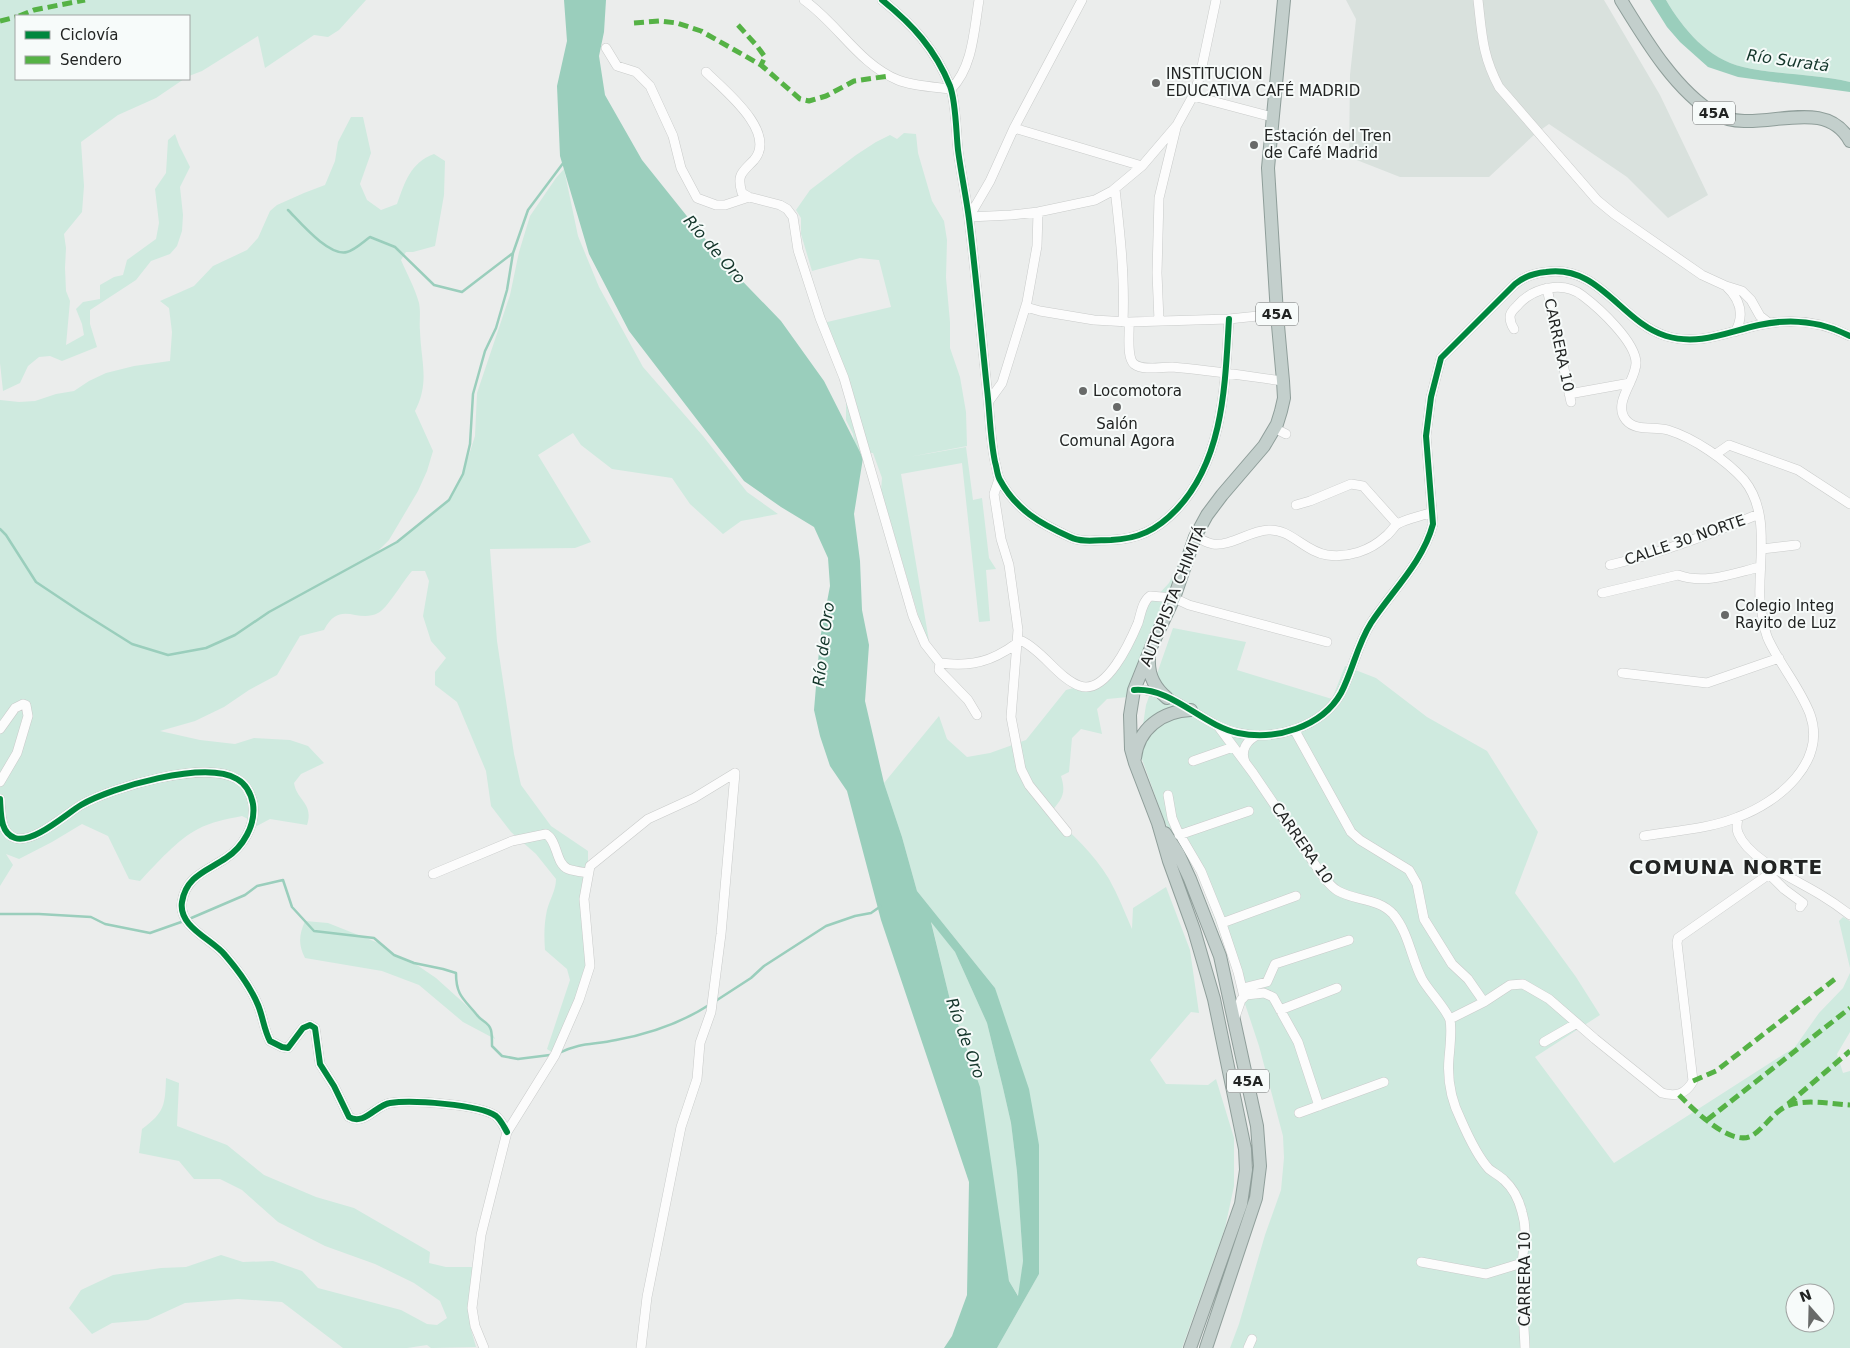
<svg xmlns="http://www.w3.org/2000/svg" width="1850" height="1348" font-family="'DejaVu Sans',sans-serif">
<style>
.built{fill:#d9e1dd}
.green{fill:#cfeadf;fill-rule:evenodd}
.water{fill:#9acebc;fill-rule:evenodd}
.lines{fill:none;stroke-linecap:round;stroke-linejoin:round}
.stream{stroke:#9acebc;stroke-width:2.5}
.minor-casing{stroke:#c9cbca;stroke-width:10}
.highway-casing{stroke:#8f9e9a;stroke-width:14}
.minor{stroke:#fcfcfc;stroke-width:9}
.highway{stroke:#c3cfcc;stroke-width:12}
.quiet{stroke:#55b245;stroke-width:5;stroke-dasharray:10 5;stroke-linecap:butt}
.cycleway-casing{stroke:#f7fbfa;stroke-width:9}
.cycleway{stroke:#00873e;stroke-width:6}
.poi-dot{fill:#686a69;stroke:#f7fbfa;stroke-width:2}
.labels{text-anchor:middle;stroke-width:4;stroke-linejoin:round;paint-order:stroke}
.shield{fill:#f7fbfa;stroke:#626464;stroke-width:1}
.shield-label{font-size:14px;font-weight:bold;fill:#222423}
.poi-label{font-size:15px;fill:#222423;stroke:#f7fbfa;text-anchor:start}
.street-label{font-size:15px;fill:#222423;stroke:#f7fbfa}
.water-label{font-size:16px;font-style:italic;fill:#13352a;stroke:#f7fbfa}
.district-label{font-size:20px;font-weight:bold;letter-spacing:1px;fill:#222423;stroke:#f7fbfa}
</style>
<rect width="100%" height="100%" fill="#ebedec"/>
<path class="built" d="M 1346,0 L 1604,0 L 1660,95 L 1708,195 L 1668,218 L 1627,177 L 1549,124 L 1535,134 L 1489,177 L 1400,177 L 1349,157 L 1350,75 L 1356,19 Z"/>
<path class="green" d="M 0,0 L 366,0 L 339,30 L 328,37 L 314,35 L 265,68 L 258,36 L 202,71 L 189,76 L 189,16 L 16,16 L 16,79 L 184,79 L 156,98 L 118,115 L 81,142 L 84,186 L 82,212 L 64,234 L 66,248 L 65,268 L 66,291 L 70,301 L 66,345 L 84,335 L 82,324 L 76,309 L 83,302 L 100,299 L 100,285 L 114,277 L 123,275 L 127,260 L 156,239 L 159,223 L 155,189 L 166,173 L 168,140 L 175,134 L 179,145 L 190,167 L 180,187 L 183,215 L 182,231 L 177,246 L 170,254 L 151,261 L 136,280 L 90,310 L 90,324 L 97,347 L 62,361 L 50,356 L 39,357 L 28,366 L 20,383 L 3,391 L 0,363 Z
M 1666,0 L 1850,0 L 1850,82 C 1815,74 1778,75 1743,67 C 1708,59 1683,29 1666,0 Z
M 351,117 L 363,117 L 371,153 L 360,184 L 367,200 L 381,210 L 397,204 C 405,182 410,163 434,154 L 445,161 L 444,195 L 435,246 L 413,252 L 406,252 L 401,260 C 407,274 415,288 419,303 C 421,313 419,322 420,331 C 421,362 430,382 415,411 L 433,451 L 427,471 L 418,491 L 389,540 L 374,555 L 397,542 L 449,500 L 463,474 L 475,436 L 477,393 L 510,295 L 519,252 L 530,216 L 556,178 L 564,169 L 578,236 L 599,287 L 643,367 L 703,436 L 747,492 L 778,514 L 741,521 L 723,534 L 690,504 L 672,478 L 612,469 L 581,445 L 573,433 L 538,455 L 591,542 L 575,548 L 490,549 L 497,641 L 514,754 L 521,785 L 551,826 L 588,851 L 588,965 L 577,999 L 553,1053 L 547,1049 L 570,980 L 567,969 L 545,950 C 544,936 544,924 547,910 C 550,899 556,890 556,879 L 536,854 L 511,832 L 491,806 L 486,771 L 457,702 L 435,685 L 435,672 L 446,658 L 431,641 L 423,616 L 429,581 L 425,571 L 412,571 C 403,581 387,609 378,613 C 357,624 340,599 324,630 L 300,636 L 277,675 L 249,690 L 224,707 L 195,721 L 160,731 L 200,740 L 235,744 L 254,738 L 290,740 L 308,746 L 324,763 L 301,774 L 294,783 C 297,801 314,803 307,825 L 270,819 L 253,828 L 250,820 L 242,816 C 227,819 211,822 198,829 C 179,838 155,865 140,881 L 129,879 L 108,836 L 82,824 L 52,842 L 19,859 L 6,854 L 13,865 L 0,886 L 0,400 L 19,402 L 35,401 L 56,394 L 74,391 L 89,381 L 106,373 L 134,366 L 170,361 L 172,332 L 169,308 L 160,301 L 194,286 L 213,266 L 247,250 L 258,238 L 270,211 L 277,205 L 304,193 L 325,185 L 335,161 L 338,142 Z
M 904,133 L 916,134 L 918,153 L 932,201 L 944,221 L 947,240 L 946,278 L 950,322 L 950,348 L 960,377 L 966,412 L 967,446 L 909,457 L 966,447 L 973,500 L 982,498 L 989,558 L 996,569 L 986,570 L 990,621 L 979,622 L 962,463 L 901,474 L 933,665 L 881,490 L 882,478 L 873,453 L 856,452 L 853,434 L 846,420 L 846,380 L 823,323 L 891,307 L 879,260 L 860,258 L 812,271 L 801,234 L 801,218 L 796,210 L 810,190 L 856,155 L 876,142 L 890,135 L 897,139 Z
M 1192,538 L 1128,697 L 1107,699 L 1097,709 L 1102,734 L 1081,729 L 1072,738 L 1069,772 L 1061,776 C 1067,795 1061,800 1049,814 C 1072,833 1094,854 1109,879 C 1118,895 1125,913 1132,929 L 1133,908 L 1166,887 L 1190,950 L 1199,1013 L 1191,1012 L 1150,1060 L 1166,1084 L 1208,1085 L 1216,1079 L 1234,1138 L 1234,1186 L 1225,1228 L 1182,1348 L 997,1348 L 1039,1274 L 995,988 L 917,891 L 902,837 L 884,783 L 939,716 L 947,739 L 967,757 L 990,753 L 1026,740 L 1066,690 L 1077,687 L 1092,690 L 1101,687 L 1108,679 L 1145,609 L 1169,583 Z
M 1173,628 L 1246,642 L 1237,670 L 1332,699 L 1345,666 L 1376,678 L 1427,717 L 1487,751 L 1538,832 L 1515,893 L 1576,977 L 1600,1015 L 1535,1057 L 1614,1163 L 1795,1047 L 1819,1013 L 1843,988 L 1850,973 L 1850,1032 L 1837,1054 L 1843,1073 L 1850,1071 L 1850,1348 L 1230,1348 L 1239,1324 L 1265,1235 L 1281,1190 L 1284,1158 L 1283,1136 L 1259,1046 L 1233,968 L 1198,874 L 1165,823 L 1139,751 L 1146,705 ZM 1795,1293 L 1825,1293 L 1825,1323 L 1795,1323 Z
M 1843,917 L 1850,921 L 1850,968 L 1839,921 Z
M 305,921 L 328,923 L 381,944 L 394,955 L 414,963 L 436,978 L 477,1015 L 491,1030 L 495,1039 L 463,1022 L 419,985 L 382,971 L 305,958 C 298,944 299,935 305,921 Z
M 931,921 L 955,952 L 987,1023 L 1003,1088 L 1011,1123 L 1017,1172 L 1023,1261 L 1019,1297 L 1009,1281 L 951,1004 Z
M 166,1078 L 179,1083 L 177,1126 L 227,1145 L 264,1175 L 316,1197 L 354,1208 L 430,1252 L 429,1263 L 446,1267 L 476,1267 L 472,1287 L 470,1326 L 476,1347 L 431,1348 L 427,1345 L 407,1348 L 343,1348 L 282,1302 L 238,1299 L 185,1303 L 148,1320 L 112,1323 L 92,1334 L 69,1308 L 81,1290 L 113,1275 L 161,1268 L 186,1267 L 221,1255 L 243,1262 L 273,1261 L 302,1271 L 318,1288 L 401,1310 L 427,1324 L 437,1325 L 447,1318 L 440,1301 L 414,1283 L 375,1264 L 325,1246 L 278,1222 L 242,1190 L 220,1179 L 194,1179 L 179,1161 L 139,1153 L 142,1129 C 165,1112 165,1105 166,1078 Z"/>
<path class="water" d="M 564,0 L 606,0 L 604,32 L 599,56 L 605,95 L 642,160 L 722,260 L 781,321 L 824,381 L 863,458 L 854,514 L 860,561 L 862,610 L 869,645 L 865,701 L 884,783 L 902,837 L 917,891 L 995,988 L 1029,1089 L 1039,1145 L 1039,1274 L 997,1348 L 944,1348 L 952,1336 L 967,1295 L 969,1182 L 881,920 L 847,791 L 830,766 L 820,736 L 814,710 L 820,639 L 830,586 L 828,558 L 814,527 L 781,507 L 744,481 L 629,331 L 589,254 L 560,156 L 557,86 L 567,41 ZM 931,922 L 955,952 L 987,1023 L 1003,1088 L 1011,1123 L 1017,1172 L 1023,1261 L 1018,1296 L 1009,1281 L 980,1087 L 951,1004 Z
M 1650,0 L 1666,0 C 1683,29 1708,59 1743,67 C 1778,75 1815,74 1850,82 L 1850,92 L 1738,77 L 1708,67 L 1680,42 L 1667,27 Z"/>
<g class="lines">
<path class="stream" d="M 288,210 C 300,222 329,257 347,252 C 355,250 363,242 370,237 L 395,247 L 434,285 L 462,292 L 513,253
M 0,529 L 6,535 L 36,582 L 81,612 L 132,644 L 168,655 L 206,648 L 235,635 L 269,612 L 397,542 L 449,500 L 463,474 L 470,444 L 473,394 L 485,351 L 496,328 L 507,290 L 513,253 L 528,210 L 564,162
M 0,914 L 39,914 L 91,917 L 105,924 L 150,933 L 184,921
M 189,919 L 245,895 L 257,886 L 283,880 L 292,907 L 314,931 L 374,938 L 394,955 L 414,963 L 443,969 L 456,973 C 456,996 464,999 477,1015 C 481,1021 489,1022 491,1030 C 492,1034 492,1041 492,1046 L 502,1056 L 518,1059 L 550,1055
M 714,1002 L 751,978 L 764,966 L 826,926 L 855,916 L 871,913 L 881,906
M 559,1053 C 581,1042 593,1045 616,1040 C 649,1034 681,1023 709,1005"/>
<defs>
<path id="minor" d="M 804,0 C 838,24 859,64 898,80 C 912,86 935,87 951,89
M 882,0 C 913,25 935,49 950,86 C 956,102 956,132 958,150 C 961,173 966,196 969,219 C 976,275 981,332 987,389 C 990,414 990,438 995,462 C 997,468 997,475 1000,480 C 1016,510 1041,524 1070,537 C 1082,543 1098,540 1111,540 C 1138,539 1157,530 1176,510 C 1224,460 1225,384 1229,319
M 1478,0 C 1482,34 1482,55 1499,87 L 1597,200 L 1614,214 L 1702,275 L 1726,286 L 1742,291 L 1751,300 L 1760,316 L 1769,323
M 606,48 L 617,66 L 636,72 L 650,86 L 673,136 L 681,168 L 697,198 L 716,205 L 725,205 L 749,197
M 706,72 C 723,89 778,132 754,160 C 743,172 736,174 742,193 L 749,197 L 780,205 L 787,209 L 793,217 L 798,250 L 820,318 L 844,378 L 913,616 L 925,644 L 940,663 L 939,670 L 968,700 L 977,715
M 951,89 C 973,67 974,30 979,0
M 1193,96 L 1272,117
M 1014,128 L 1142,166
M 1115,189 C 1120,233 1125,277 1123,322
M 969,217 L 1011,215 L 1038,212 L 1095,200 L 1112,191 L 1142,166 L 1177,125 L 1193,96 L 1200,76 L 1216,0
M 969,217 L 990,181 L 1014,128 L 1082,0
M 1726,286 C 1740,299 1745,315 1735,332
M 1547,288 L 1571,402
M 1026,307 L 1040,311 L 1094,320 L 1129,322 L 1229,319 L 1277,314
M 1159,321 L 1157,273 L 1159,198 L 1176,128
M 1129,322 C 1130,332 1126,357 1134,364 C 1143,371 1161,367 1172,367 C 1209,370 1246,376 1283,381
M 1514,329 C 1512,326 1510,321 1510,317 C 1510,312 1514,309 1517,306 C 1532,288 1563,280 1583,296 C 1599,308 1636,342 1636,363 C 1636,381 1612,403 1626,420 C 1636,432 1654,426 1668,430 C 1694,438 1726,460 1744,480 C 1767,508 1761,548 1760,581 C 1760,590 1759,598 1761,607 C 1763,618 1764,632 1769,641 C 1781,666 1800,688 1810,714 C 1827,762 1779,802 1738,817 C 1709,829 1674,831 1644,836
M 1569,394 L 1630,383
M 989,401 L 1002,383 L 1027,302 L 1037,246 L 1038,212
M 1274,428 L 1286,434
M 1716,454 L 1729,445 L 1798,470 L 1850,504
M 999,479 L 994,494 L 1001,539 L 1009,565 L 1018,630 L 1011,717 L 1021,769 L 1029,785 L 1067,832
M 1296,505 L 1310,501 L 1351,484 L 1363,486 L 1397,524
M 1195,537 C 1201,539 1207,543 1213,544 C 1232,546 1249,531 1268,530 C 1290,528 1305,552 1327,555 C 1348,558 1370,551 1386,536 C 1390,533 1393,528 1396,525 C 1404,519 1423,516 1432,512
M 1762,549 L 1796,545
M 1610,565 C 1661,553 1710,534 1759,514
M 1602,593 L 1678,575 C 1705,585 1734,573 1760,567
M 940,663 C 964,666 984,664 1005,651 C 1011,648 1015,643 1022,641 C 1043,651 1059,679 1080,686 C 1106,695 1130,642 1138,623 C 1141,614 1142,602 1150,596 L 1174,598 L 1189,605 L 1327,642
M 1622,673 L 1707,683 L 1779,658
M 1134,690 C 1172,687 1203,726 1238,733 C 1275,741 1322,727 1341,693 C 1353,670 1357,645 1371,623 C 1392,591 1423,562 1433,524 L 1426,436 L 1431,397 L 1441,358 L 1515,284 C 1525,276 1534,273 1546,272 C 1599,264 1621,322 1666,336 C 1699,346 1727,332 1759,325 C 1791,318 1821,321 1850,336
M 1218,726 L 1253,773 L 1322,875 C 1327,881 1331,887 1338,891 C 1356,901 1378,898 1393,914 C 1409,933 1411,958 1422,979 C 1428,990 1447,1010 1450,1020 C 1452,1030 1450,1047 1449,1058 C 1447,1080 1451,1100 1461,1120 C 1468,1136 1477,1156 1489,1169 C 1494,1173 1500,1176 1504,1180 C 1514,1189 1519,1200 1522,1212 C 1529,1235 1522,1248 1522,1269 C 1521,1295 1524,1321 1525,1348
M 0,729 L 15,708 L 23,704 L 26,705 L 28,716 L 17,753 L 0,782
M 1294,729 L 1351,832 L 1360,840 L 1409,870 L 1417,884 L 1424,919 L 1452,964 L 1468,979 L 1484,1002
M 1193,761 L 1233,747
M 1245,762 C 1240,750 1247,740 1258,735
M 1168,795 L 1172,818 L 1177,830 L 1201,871 L 1220,918 L 1238,972 L 1244,997
M 0,799 C 1,814 0,833 15,838 C 33,844 66,814 81,805 C 112,787 205,760 237,779 C 246,784 251,794 253,804 C 256,825 243,847 226,858 C 207,871 186,876 182,902 C 178,927 212,939 225,955 C 237,969 251,988 258,1005 C 263,1017 264,1030 270,1041 L 282,1047 L 288,1048 L 303,1028 L 310,1025 L 315,1028 L 320,1064 L 334,1086 L 349,1117 C 364,1126 376,1105 390,1103 C 411,1100 479,1104 496,1116 C 501,1120 504,1127 507,1132
M 1738,818 C 1737,823 1736,828 1738,833 C 1749,860 1797,880 1821,895 C 1831,901 1841,908 1850,915
M 1179,835 L 1249,811
M 433,874 L 512,841 L 546,834 C 558,841 555,863 568,869 C 574,871 582,872 588,873
M 1769,874 L 1784,889 L 1803,903 L 1800,907
M 1222,923 L 1296,896
M 1243,988 L 1267,982 L 1275,964 L 1349,940
M 1280,1010 L 1337,988
M 1235,1017 L 1241,1000 L 1246,995 L 1264,993 L 1273,997 L 1298,1042 L 1319,1106
M 1450,1019 L 1484,1002 L 1510,985 L 1523,984 L 1549,999 L 1595,1039 L 1662,1093 C 1676,1097 1686,1094 1693,1081 L 1677,943 L 1678,938 L 1775,870
M 1544,1042 L 1577,1023
M 1299,1113 L 1384,1082
M 1421,1262 L 1486,1274 L 1522,1263
M 484,1348 L 475,1326 L 472,1308 L 481,1235 L 507,1132 L 555,1055 L 579,1000 L 590,966 L 584,899 L 590,866 L 648,819 L 694,798 L 735,773
M 641,1348 L 647,1297 L 681,1127 L 697,1079 L 700,1043 L 711,1012 L 721,934 L 735,773
M 1248,1348 L 1252,1339"/>
<path id="highway" d="M 1621,0 C 1645,39 1675,90 1715,114 C 1757,137 1823,92 1850,141
M 1149,659 C 1148,675 1155,688 1167,698
M 1135,758 C 1138,729 1162,711 1191,710
M 1165,833 L 1178,853 L 1190,879 L 1220,956 L 1257,1126 L 1260,1166 L 1256,1198 L 1206,1348
M 1190,1348 L 1241,1204 L 1246,1170 L 1245,1149 L 1214,999 L 1194,930 L 1169,861 L 1158,823 L 1135,763 L 1131,749 L 1130,715 L 1134,690 L 1152,645 L 1174,598 L 1195,537 L 1207,515 L 1222,495 L 1264,446 L 1277,424 L 1281,411 L 1284,398 L 1283,381 L 1277,314 L 1268,168 L 1284,0"/>
</defs>
<use href="#minor" class="minor-casing"/>
<use href="#highway" class="highway-casing"/>
<use href="#minor" class="minor"/>
<use href="#highway" class="highway"/>
<path class="quiet" d="M 19,16 L 34,10 L 85,0
M 0,21 L 16,17
M 634,23 L 660,21 L 677,23 L 701,31 L 761,65 L 800,99 L 809,101 L 826,96 L 854,81 L 889,76
M 738,25 L 757,46 L 765,57 L 761,65
M 1693,1081 L 1716,1071 L 1835,979
M 1679,1095 C 1692,1108 1732,1149 1753,1135 C 1764,1128 1773,1113 1785,1107 C 1803,1098 1830,1104 1850,1105
M 1788,1104 L 1850,1051
M 1707,1120 L 1850,1008"/>
<defs>
<path id="cycleway" d="M 882,0 C 913,25 935,49 950,86 C 956,102 956,132 958,150 C 961,173 966,196 969,219 C 976,275 981,332 987,389 C 990,414 990,438 995,462 C 997,468 997,475 1000,480 C 1016,510 1041,524 1070,537 C 1082,543 1098,540 1111,540 C 1138,539 1157,530 1176,510 C 1224,460 1225,384 1229,319
M 1134,690 C 1172,687 1203,726 1238,733 C 1275,741 1322,727 1341,693 C 1353,670 1357,645 1371,623 C 1392,591 1423,562 1433,524 L 1426,436 L 1431,397 L 1441,358 L 1515,284 C 1525,276 1534,273 1546,272 C 1599,264 1621,322 1666,336 C 1699,346 1727,332 1759,325 C 1791,318 1821,321 1850,336
M 0,799 C 1,814 0,833 15,838 C 33,844 66,814 81,805 C 112,787 205,760 237,779 C 246,784 251,794 253,804 C 256,825 243,847 226,858 C 207,871 186,876 182,902 C 178,927 212,939 225,955 C 237,969 251,988 258,1005 C 263,1017 264,1030 270,1041 L 282,1047 L 288,1048 L 303,1028 L 310,1025 L 315,1028 L 320,1064 L 334,1086 L 349,1117 C 364,1126 376,1105 390,1103 C 411,1100 479,1104 496,1116 C 501,1120 504,1127 507,1132"/>
</defs>
<use href="#cycleway" class="cycleway-casing"/>
<use href="#cycleway" class="cycleway"/>
</g>
<g class="poi-dot">
<circle cx="1156" cy="83" r="5"/>
<circle cx="1254" cy="145" r="5"/>
<circle cx="1083" cy="391" r="5"/>
<circle cx="1117" cy="407" r="5"/>
<circle cx="1725" cy="615" r="5"/>
</g>
<g class="labels">
<g class="shield">
<rect x="1693" y="101.5" width="42" height="23" rx="4"/>
<rect x="1256" y="302.5" width="42" height="23" rx="4"/>
<rect x="1227" y="1069.5" width="42" height="23" rx="4"/>
</g>
<g class="shield-label">
<text x="1714" y="118">45A</text>
<text x="1277" y="319">45A</text>
<text x="1248" y="1086">45A</text>
</g>
<g class="poi-label">
<text x="1166" y="79">INSTITUCION<tspan x="1166" dy="17">EDUCATIVA CAFÉ MADRID</tspan></text>
<text x="1264" y="141">Estación del Tren<tspan x="1264" dy="17">de Café Madrid</tspan></text>
<text x="1093" y="396">Locomotora</text>
<text x="1117" y="429" text-anchor="middle">Salón<tspan x="1117" dy="17">Comunal Agora</tspan></text>
<text x="1735" y="611">Colegio Integ<tspan x="1735" dy="17">Rayito de Luz</tspan></text>
</g>
<g class="street-label">
<text transform="translate(1559 345) rotate(78)" y="5">CARRERA 10</text>
<text transform="translate(1685 540) rotate(-19)" y="5">CALLE 30 NORTE</text>
<text transform="translate(1173 596) rotate(-68)" y="5">AUTOPISTA CHIMITÁ</text>
<text transform="translate(1302 843) rotate(55)" y="5">CARRERA 10</text>
<text transform="translate(1525 1279) rotate(-90)" y="5">CARRERA 10</text>
</g>
<g class="water-label">
<text transform="translate(1788 60) rotate(8)" y="6">Río Suratá</text>
<text transform="translate(715 249) rotate(49)" y="6">Río de Oro</text>
<text transform="translate(823 644) rotate(-83)" y="6">Río de Oro</text>
<text transform="translate(966 1038) rotate(70)" y="6">Río de Oro</text>
</g>
<g class="district-label">
<text x="1726" y="874">COMUNA NORTE</text>
</g>
</g>
<rect x="15" y="15" width="175" height="65" fill="#f7fbfa" stroke="#a2a5a4"/>
<rect x="25" y="31" width="25" height="8" fill="#00873e" stroke="#a2a5a4"/>
<text x="60" y="40" font-size="15" fill="#222423">Ciclovía</text>
<rect x="25" y="56" width="25" height="8" fill="#55b245" stroke="#a2a5a4"/>
<text x="60" y="65" font-size="15" fill="#222423">Sendero</text>
<g transform="translate(1810 1308) rotate(340)"><circle r="24" fill="#f7fbfa" stroke="#a2a5a4"/>
<path d="M0-4L9 19L0 12L-9 19Z" fill="#686a69"/>
<text y="-8" font-size="14" font-weight="bold" text-anchor="middle" fill="#222423">N</text>
</g>
</svg>
